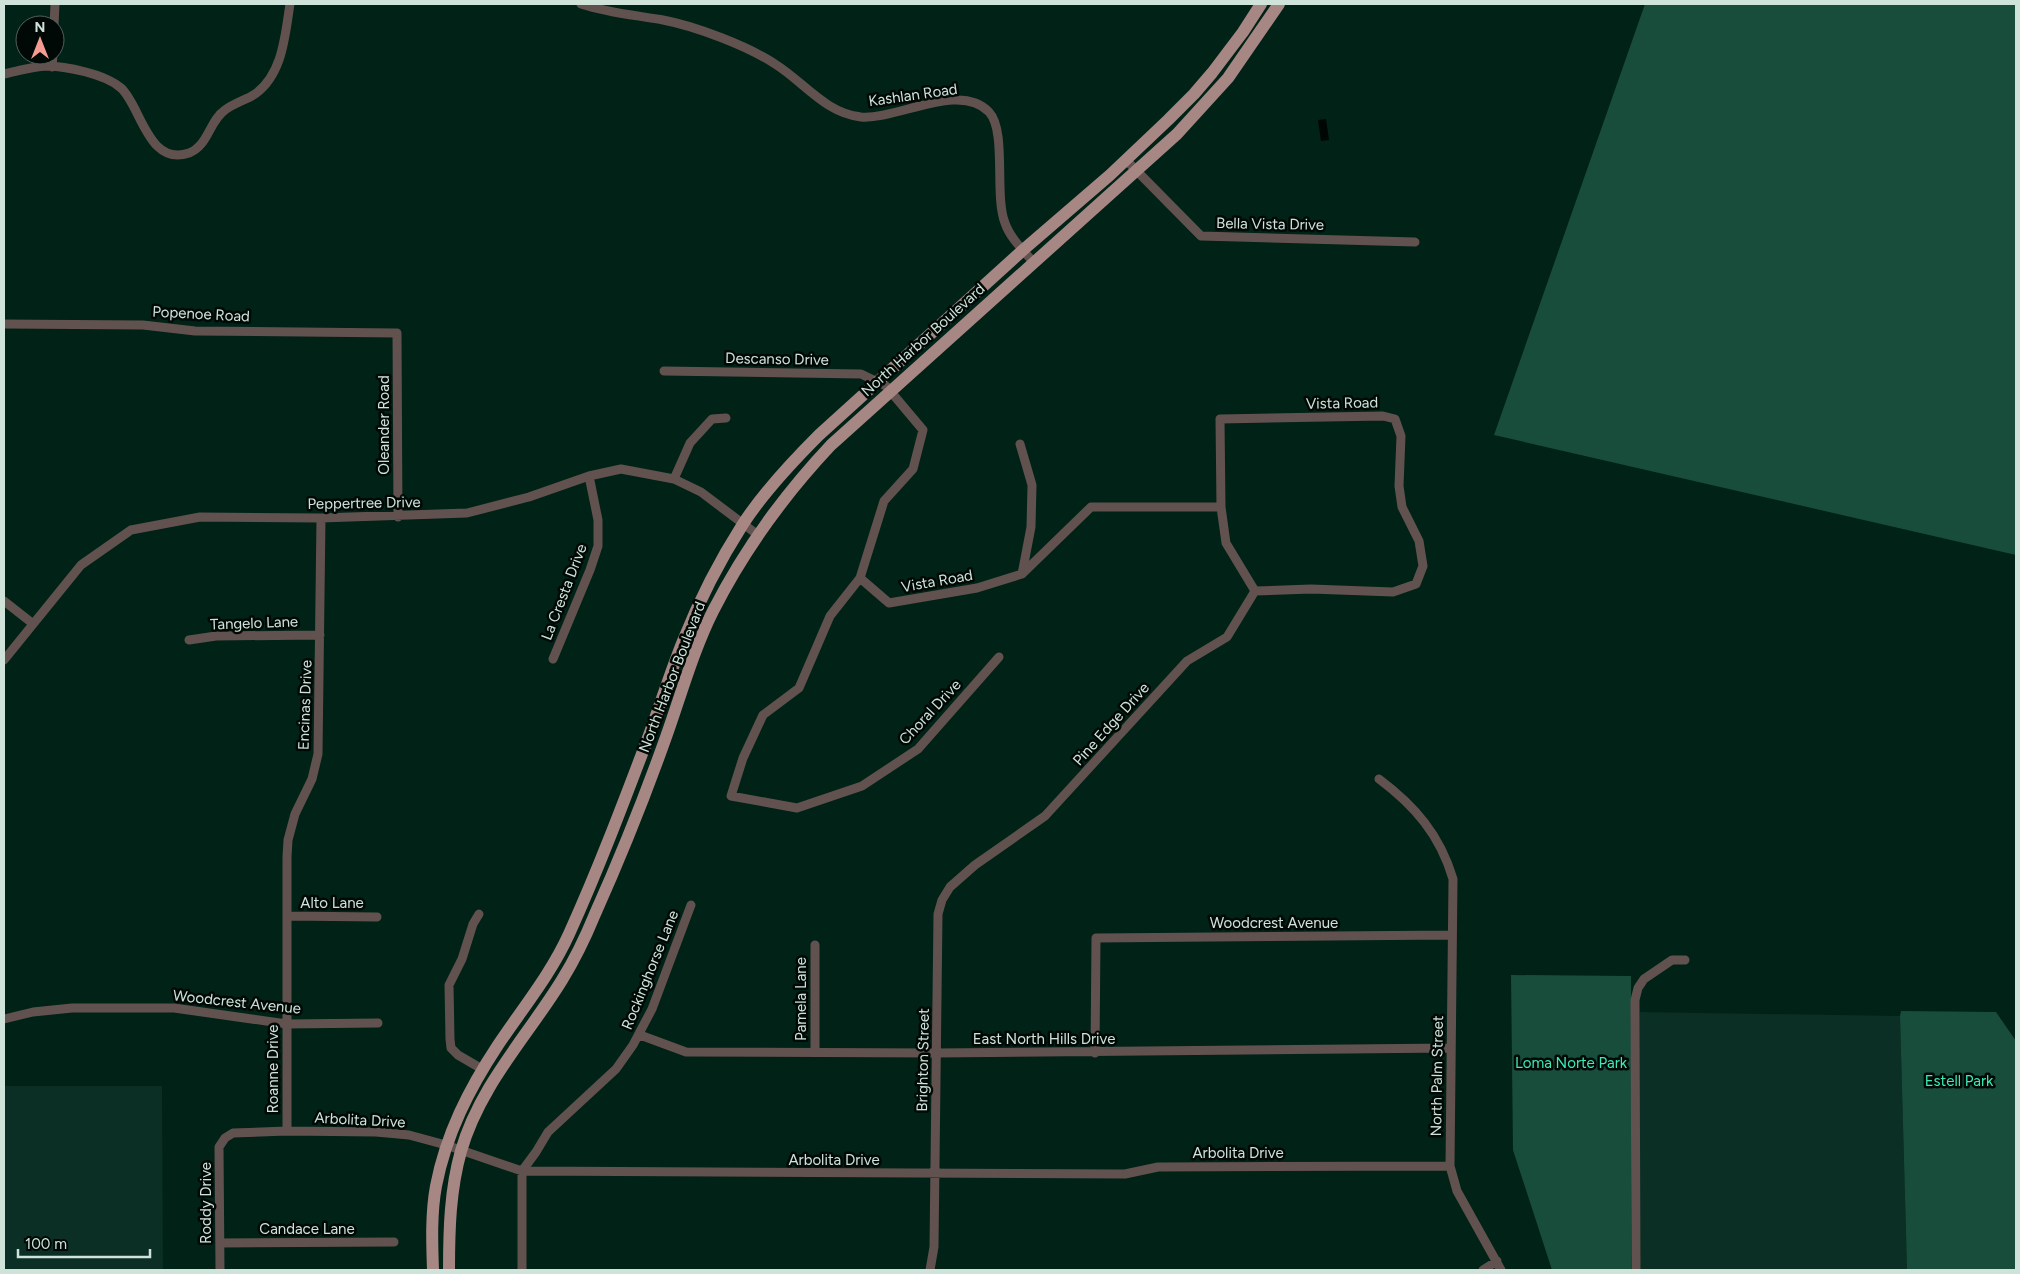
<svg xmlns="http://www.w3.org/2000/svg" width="2020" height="1274" font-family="Figtree,sans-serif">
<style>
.built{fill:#0b2f24}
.green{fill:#184c3b}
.water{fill:#000603}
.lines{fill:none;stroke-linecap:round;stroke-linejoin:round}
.minor{stroke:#61514f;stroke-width:9}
.primary{stroke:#a78783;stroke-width:12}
.labels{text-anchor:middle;stroke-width:5;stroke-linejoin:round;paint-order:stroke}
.street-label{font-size:15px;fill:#cfe3db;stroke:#000905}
.park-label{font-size:15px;fill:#3becb9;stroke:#000905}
</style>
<rect width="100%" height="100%" fill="#002217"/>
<path class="built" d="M 1640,1012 L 1900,1016 L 1907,1270 L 1640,1270 Z
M 4,1086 L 162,1086 L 163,1270 L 4,1270 Z"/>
<path class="green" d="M 1645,4 L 2016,4 L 2016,555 L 1494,435 Z
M 1511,975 L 1631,976 L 1631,1270 L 1552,1270 L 1513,1150 Z
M 1901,1011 L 1996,1012 L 2016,1041 L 2016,1270 L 1907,1270 L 1900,1016 Z"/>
<path class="water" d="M 1326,119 L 1329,140 L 1321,141 L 1318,120 Z"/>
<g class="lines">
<path class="minor" d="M 581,4 C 608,13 635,15 663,20 C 695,26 748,46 775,64 C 804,82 825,113 861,117 C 897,120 960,81 989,112 C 1007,131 994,196 1005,223 C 1010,238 1024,251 1034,263
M 54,25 L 55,4
M 52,67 L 53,55
M 4,74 C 17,71 31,67 45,66 C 66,66 105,74 121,88 C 141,106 148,167 189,153 C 209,145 209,121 225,110 C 234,103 246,100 255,94 C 283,74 285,35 290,4
M 1126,160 L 1201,236 L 1415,242
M 4,324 L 143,325 L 195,331 L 397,333 L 398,517
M 664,371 L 861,374 L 886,386 L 923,430 L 913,469 L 884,501 L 860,578 L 830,616 L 799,688 L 763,715 L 743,758 L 731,796 L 797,808 L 862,786 L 918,749 L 999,657
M 1383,416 L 1395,419 L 1401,436 L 1399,486 L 1402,507 L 1419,541 L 1423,566 L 1416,584 L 1393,592 L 1311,589 L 1255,591 L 1226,543 L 1221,507 L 1220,419 Z
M 1020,444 L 1032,485 L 1031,527 L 1022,574
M 674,479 L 690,443 L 712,419 L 726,418
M 860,578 L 889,603 L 977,588 L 1022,574 L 1091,507 L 1221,507
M 4,601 L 32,623
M 189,640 L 216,636 L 320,635
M 553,659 L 590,570 L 598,546 L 598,520 L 589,476
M 4,660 L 81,565 L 131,530 L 200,517 L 321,518 L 467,513 L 529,497 L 589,476 L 621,469 L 674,479 L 701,492 L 758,535
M 1379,779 C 1415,806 1440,835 1453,879 L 1450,1166 L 1457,1191 L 1501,1270
M 479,914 L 473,924 L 462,959 L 449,985 L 450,1039 L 451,1048 L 458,1055 L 482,1069
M 287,916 L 377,917
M 815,945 L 815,1052
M 4,1019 L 33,1012 L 72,1008 L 174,1008 L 287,1024 L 378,1023
M 640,1035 L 686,1052 L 937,1053 L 1451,1048
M 1095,1053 L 1096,938 L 1452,935
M 287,1131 L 287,857 L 288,840 L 295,814 L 312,779 L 318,754 L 321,518
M 220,1243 L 394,1242
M 220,1270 L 219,1147 L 225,1138 L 233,1133 L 287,1131 L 376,1132 L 409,1135 L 446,1145 L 522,1171 L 1125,1174 L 1158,1167 L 1450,1166
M 522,1270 L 522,1171 L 536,1152 L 548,1132 L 616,1069 L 633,1045 L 652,1009 L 691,905
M 930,1270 L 934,1247 L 938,914 L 942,900 L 950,887 L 975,865 L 1045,816 L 1187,661 L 1227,637 L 1255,591
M 1483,1270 L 1497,1261
M 1636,1270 L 1635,1000 L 1638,988 L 1644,979 L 1672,960 L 1685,960"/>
<path class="primary" d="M 433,1270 C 432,1242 431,1213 436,1186 C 446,1134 469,1089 498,1045 C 522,1009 551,974 569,934 C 598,870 623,804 648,738 C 660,706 670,673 683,641 C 699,601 720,560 743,524 C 763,493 793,461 819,435 L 1023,250 L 1110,175 L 1168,120 L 1194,94 L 1212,73 L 1243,32 L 1261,4
M 449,1270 C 449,1230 450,1190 461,1151 C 480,1085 527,1037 562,980 C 575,959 586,936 595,914 C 621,856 645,796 666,737 C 681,695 693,651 713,611 C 744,550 784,495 831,445 L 1177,134 L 1228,78 L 1279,4"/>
</g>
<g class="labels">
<g class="street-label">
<text transform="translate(913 95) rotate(-8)" y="5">Kashlan Road</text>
<text transform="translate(1270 224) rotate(1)" y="5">Bella Vista Drive</text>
<text transform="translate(201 314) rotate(3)" y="5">Popenoe Road</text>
<text transform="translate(923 340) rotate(-42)" y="5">North Harbor Boulevard</text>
<text transform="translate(777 359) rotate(1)" y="5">Descanso Drive</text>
<text transform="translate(1342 403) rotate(-1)" y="5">Vista Road</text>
<text transform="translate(384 425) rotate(-90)" y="5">Oleander Road</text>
<text transform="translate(364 503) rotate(-1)" y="5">Peppertree Drive</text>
<text transform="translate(937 581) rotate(-10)" y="5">Vista Road</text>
<text transform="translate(564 592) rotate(-69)" y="5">La Cresta Drive</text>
<text transform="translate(254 623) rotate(-2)" y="5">Tangelo Lane</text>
<text transform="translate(672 677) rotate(-69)" y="5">North Harbor Boulevard</text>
<text transform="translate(305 705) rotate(-88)" y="5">Encinas Drive</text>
<text transform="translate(930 712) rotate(-47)" y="5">Choral Drive</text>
<text transform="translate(1111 724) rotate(-48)" y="5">Pine Edge Drive</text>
<text x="332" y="908">Alto Lane</text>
<text x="1274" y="928">Woodcrest Avenue</text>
<text transform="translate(650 970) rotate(-68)" y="5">Rockinghorse Lane</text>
<text transform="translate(801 999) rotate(-90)" y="5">Pamela Lane</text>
<text transform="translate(237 1002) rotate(6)" y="5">Woodcrest Avenue</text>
<text x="1044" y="1044">East North Hills Drive</text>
<text transform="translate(923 1060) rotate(-89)" y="5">Brighton Street</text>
<text transform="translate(273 1069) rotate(-90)" y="5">Roanne Drive</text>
<text transform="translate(1437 1076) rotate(-89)" y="5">North Palm Street</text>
<text transform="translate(360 1120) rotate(3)" y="5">Arbolita Drive</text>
<text x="1238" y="1158">Arbolita Drive</text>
<text x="834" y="1165">Arbolita Drive</text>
<text transform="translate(206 1203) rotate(-90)" y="5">Roddy Drive</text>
<text x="307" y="1234">Candace Lane</text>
</g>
<g class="park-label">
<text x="1571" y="1068">Loma Norte Park</text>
<text x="1959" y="1086">Estell Park</text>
</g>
</g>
<rect width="2020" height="1274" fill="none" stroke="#cfe3db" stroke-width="10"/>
<g transform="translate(40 40)"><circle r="24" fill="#000905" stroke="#53605b"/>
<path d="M0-4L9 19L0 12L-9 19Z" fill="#f59c94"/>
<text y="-8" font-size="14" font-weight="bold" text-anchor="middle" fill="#cfe3db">N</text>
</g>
<path d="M18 1249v8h132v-8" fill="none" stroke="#cfe3db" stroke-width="2.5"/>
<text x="25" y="1249" font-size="15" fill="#cfe3db" stroke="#000905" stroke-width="4" paint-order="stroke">100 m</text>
</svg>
